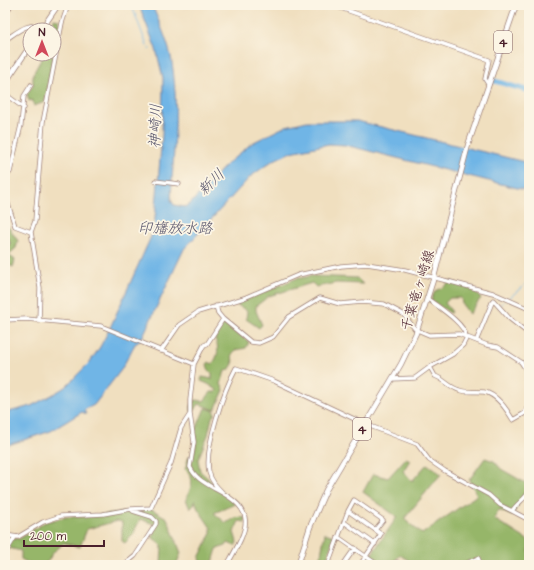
<svg xmlns="http://www.w3.org/2000/svg" width="534" height="570" font-family="'Architects Daughter','Klee One',sans-serif">
<style>
.forest{fill:#96b669;stroke:#706a4a}
.water{fill:#6fb5e6;stroke:#5c6a88}
.lines{fill:none;stroke-linecap:round;stroke-linejoin:round}
.stream{stroke:#6fb5e6;stroke-width:1}
.river{stroke:#6fb5e6;stroke-width:5}
.minor-casing{stroke:#9d7f75;stroke-width:5}
.major-casing{stroke:#9d7f75;stroke-width:6}
.minor{stroke:#fff;stroke-width:3.5}
.major{stroke:#fff;stroke-width:4.5}
.labels{text-anchor:middle;stroke-width:3.5;stroke-linejoin:round;paint-order:stroke}
.shield{fill:#fcf5e5;stroke:#7f5f63;stroke-width:1}
.shield-label{font-size:13px;font-weight:bold;fill:#4a1f2b}
.street-label{font-size:14px;fill:#4a1f2b;stroke:#fcf5e5}
.water-label{font-size:15px;font-style:italic;fill:#57546c;stroke:#fcf5e5}
</style>
<rect width="100%" height="100%" fill="#fcf5e5"/>
<filter id="ink" filterUnits="userSpaceOnUse"><feTurbulence type="fractalNoise" baseFrequency=".025" numOctaves="2"/><feDisplacementMap in="SourceGraphic" scale="8" xChannelSelector="R" yChannelSelector="G"/><feConvolveMatrix kernelMatrix="1 2 1 2 8 2 1 2 1" color-interpolation-filters="sRGB"/></filter>
<filter id="wash" filterUnits="userSpaceOnUse"><feTurbulence type="fractalNoise" baseFrequency=".012" numOctaves="4" result="noise"/><feDisplacementMap in="SourceGraphic" scale="16" xChannelSelector="R" yChannelSelector="G"/><feGaussianBlur stdDeviation="0.9" result="paint"/><feColorMatrix in="noise" values="0 0 0 0 0 0 0 0 0 0 0 0 0 0 0 0 0 1.4 0 .05"/><feComposite in="paint" operator="in"/></filter>
<g filter="url(#wash)">
<rect width="100%" height="100%" fill="#f0dfbf"/>
<path class="forest" d="M 54,19 L 59,20 L 60,25 L 45,102 L 34,106 L 32,100 L 29,101 L 27,94 L 33,85 L 33,74 L 44,54 L 54,54 L 54,30 L 51,30 Z
M 5,222 L 18,241 L 16,248 L 8,255 L 15,260 L 13,267 L 9,265 L 5,274 L 5,250 L 9,244 L 5,234 Z
M 312,276 L 357,278 L 363,284 L 336,283 L 316,287 L 312,283 L 269,296 L 256,306 L 256,311 L 262,325 L 259,328 L 246,319 L 247,311 L 236,304 L 295,279 Z
M 450,281 L 473,290 L 481,298 L 469,314 L 462,304 L 461,298 L 450,298 L 445,303 L 452,312 L 450,313 L 431,300 L 435,291 L 444,287 Z
M 226,324 L 249,342 L 246,348 L 236,350 L 232,354 L 233,364 L 229,370 L 225,371 L 221,384 L 224,390 L 215,410 L 199,404 L 193,412 L 191,411 L 191,406 L 195,400 L 204,401 L 211,392 L 216,392 L 217,390 L 208,384 L 201,381 L 202,377 L 212,379 L 212,373 L 209,372 L 207,364 L 209,362 L 212,364 C 219,357 219,346 215,339 L 222,325 Z
M 205,408 L 213,410 L 215,414 L 212,417 L 208,435 L 198,459 L 200,471 L 235,504 L 214,513 L 226,523 C 232,519 238,516 245,518 L 245,522 L 239,521 L 234,532 L 237,542 L 235,546 L 228,543 L 226,546 L 217,549 L 212,565 L 201,565 L 199,558 L 211,533 L 211,528 L 198,509 L 195,500 L 194,505 L 190,509 L 186,499 C 191,488 196,478 185,469 L 189,456 L 193,456 L 195,447 L 195,432 Z
M 406,458 L 410,460 L 403,471 L 412,481 L 427,464 L 441,474 L 404,519 L 422,534 L 477,495 L 469,480 L 485,458 L 494,461 L 501,469 L 529,485 L 512,516 L 499,510 L 494,519 L 529,541 L 529,565 L 416,565 L 400,555 L 391,565 L 384,565 L 371,555 L 397,517 L 363,492 L 373,474 L 388,478 Z
M 151,509 L 167,518 L 181,553 L 176,565 L 140,565 L 161,565 L 162,545 L 153,538 L 154,524 L 140,519 L 132,536 L 125,543 L 122,541 L 122,522 L 117,521 L 87,529 L 80,547 L 63,543 C 59,549 54,550 52,554 C 50,556 50,560 47,562 C 39,569 28,563 21,559 L 21,551 L 9,548 L 5,541 L 5,537 L 19,539 L 45,522 L 66,517 L 85,517 Z
M 325,533 L 334,536 L 325,565 L 319,565 Z"/>
<path class="water" d="M 139,5 L 152,5 C 159,22 167,39 171,57 C 180,104 173,152 171,200 L 174,205 L 184,207 L 189,205 L 227,164 L 252,143 L 286,126 L 307,121 L 357,121 L 529,163 L 529,191 L 345,145 L 329,144 L 291,152 L 272,161 L 250,177 L 184,249 L 141,340 L 135,344 L 121,370 L 94,405 L 84,410 L 86,414 L 82,412 L 51,431 L 5,446 L 5,413 L 31,406 L 52,395 L 65,387 L 90,362 L 100,347 L 109,330 L 154,230 L 162,135 L 163,78 L 156,49 Z"/>
<g class="lines">
<path class="stream" d="M 133,9 L 147,46
M 149,49 L 150,49
M 508,299 L 529,281
M 500,305 L 505,301"/>
<path class="river" d="M 488,79 L 529,91"/>
</g>
</g>
<g filter="url(#ink)">
<g class="lines">
<defs>
<path id="minor" d="M 332,5 L 489,60 L 485,79 L 488,84
M 5,14 L 11,5
M 5,40 C 16,33 30,20 42,28
M 5,91 L 9,97 L 24,108
M 5,178 L 10,172 L 21,125 L 24,96 L 31,85
M 155,181 L 179,184
M 5,202 L 8,204 L 15,226 L 31,232
M 5,236 L 8,243 L 5,249
M 428,299 C 438,307 464,323 466,336
M 216,306 L 218,313 L 223,319 L 251,342 L 259,343 L 273,337 L 289,317 L 320,298 L 340,304 L 362,302 L 384,304 L 403,314 L 415,329 L 429,335 L 459,334 L 487,345 L 498,347 L 521,362 L 529,374
M 5,320 L 26,319 L 101,326 L 194,364 L 190,400 L 190,414 L 194,442 L 190,467 C 195,478 205,483 215,489 C 259,511 248,528 227,565
M 39,321 L 40,288 L 31,232 L 35,221 L 43,122 L 62,23 L 68,5
M 477,339 L 493,300 L 510,319 L 529,334
M 161,351 L 179,325 L 198,312 L 244,298 L 298,275 L 341,266 L 367,264 L 405,270 L 493,293 L 529,309
M 194,364 L 204,345 L 207,344 L 223,319
M 430,367 L 435,376 C 444,379 449,387 459,390 C 467,393 475,391 484,392 C 497,394 507,410 513,420 L 525,413 L 529,404
M 392,379 L 415,378 L 430,367 L 453,354 L 463,345 L 467,337
M 529,492 C 524,500 517,503 512,511 L 529,520
M 223,493 C 217,487 211,481 209,472 C 204,448 224,390 236,368 L 274,381 L 365,424 L 417,444 L 429,460 L 445,471 L 489,495 L 500,505 L 512,511
M 344,522 L 375,544
M 5,535 L 18,537 L 43,522 L 61,516 L 103,514 L 131,509 L 151,508 L 171,463 L 181,428 L 190,414
M 338,537 L 378,565
M 5,554 L 15,537
M 124,565 L 135,556 L 156,524 L 156,521 L 152,517 L 133,511 L 131,509
M 328,565 L 348,511
M 343,565 L 355,548
M 360,565 L 381,534 L 348,511 L 354,500 L 383,520 L 375,530
M 394,565 L 397,562 L 401,565
M 462,565 L 478,558 L 481,565"/>
<path id="major" d="M 41,30 L 58,5
M 5,83 L 30,46
M 298,565 L 310,527 L 326,490 L 401,364 L 416,333 L 434,277 L 468,145 L 516,5"/>
</defs>
<use href="#minor" class="minor-casing"/>
<use href="#major" class="major-casing"/>
<use href="#minor" class="minor"/>
<use href="#major" class="major"/>
</g>
</g>
<g class="labels">
<g class="shield">
<rect x="494" y="31" width="18" height="22" rx="3"/>
<rect x="353" y="418" width="18" height="22" rx="3"/>
</g>
<g class="shield-label">
<text x="503" y="47">4</text>
<text x="362" y="434">4</text>
</g>
<g class="street-label">
<text transform="translate(417 290) rotate(-73)" y="5">千葉竜ヶ崎線</text>
</g>
<g class="water-label">
<text transform="translate(155 126) rotate(-88)" y="5">神崎川</text>
<text transform="translate(211 182) rotate(-44)" y="5">新川</text>
<text x="175" y="233">印旛放水路</text>
</g>
</g>
<rect width="534" height="570" fill="none" stroke="#fcf5e5" stroke-width="20"/>
<g transform="translate(42 42)"><circle r="19" fill="#fcf5e5" stroke="#b59f9b"/>
<path d="M0-3L7 15L0 10L-7 15Z" fill="#d1495b"/>
<text y="-6" font-size="11" font-weight="bold" text-anchor="middle" fill="#4a1f2b">N</text>
</g>
<path d="M24 540v6h80v-6" fill="none" stroke="#4a1f2b" stroke-width="2"/>
<text x="30" y="540" font-size="12" fill="#4a1f2b" stroke="#fcf5e5" stroke-width="3" paint-order="stroke">200 m</text>
</svg>
